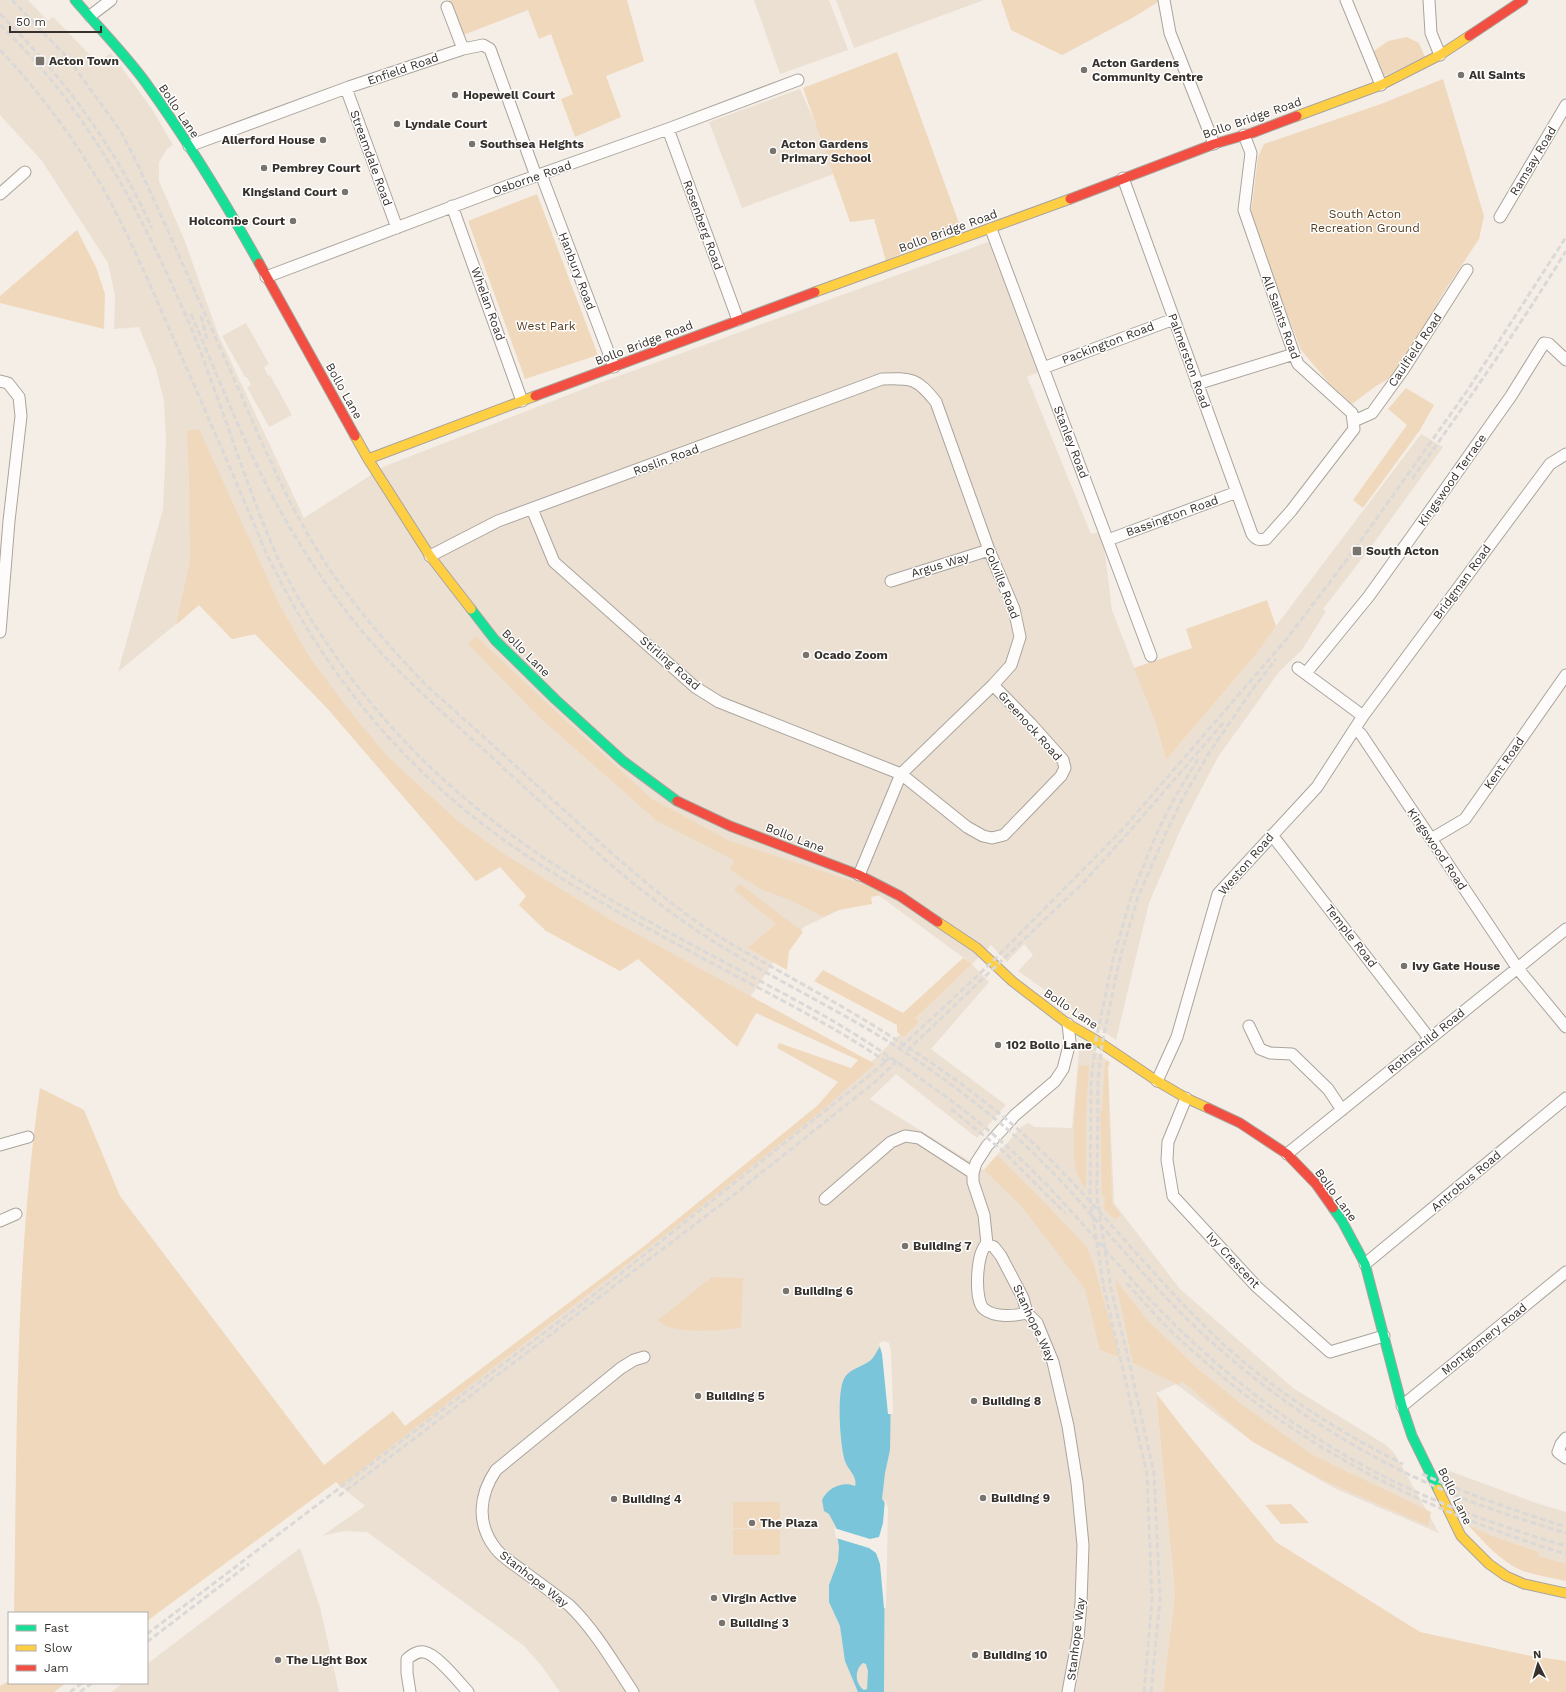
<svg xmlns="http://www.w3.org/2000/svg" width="1566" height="1692" font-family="'Work Sans',sans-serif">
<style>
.built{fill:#ece0d2}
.green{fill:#f0d8bd}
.water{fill:#7ac5da;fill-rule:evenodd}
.pier{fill:#f5eee6}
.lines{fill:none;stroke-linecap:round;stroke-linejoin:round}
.street-casing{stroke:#a9a49d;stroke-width:13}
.fast-casing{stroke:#a9a49d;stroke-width:11}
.slow-casing{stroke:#a9a49d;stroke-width:11}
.jam-casing{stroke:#a9a49d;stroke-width:11}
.street{stroke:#fefcfb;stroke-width:11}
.fast{stroke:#16e098;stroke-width:9}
.slow{stroke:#ffcf43;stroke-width:9}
.jam{stroke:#f24e42;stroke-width:9}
.rail{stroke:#dbd9d7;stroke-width:3;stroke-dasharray:6 3;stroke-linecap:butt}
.poi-dot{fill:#79736d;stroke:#fff;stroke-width:1.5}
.labels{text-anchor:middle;stroke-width:3;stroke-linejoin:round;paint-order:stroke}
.poi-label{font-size:12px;font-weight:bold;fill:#36312c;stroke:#fff;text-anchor:start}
.street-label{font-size:12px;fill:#36312c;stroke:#fff}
.park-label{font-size:12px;fill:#523a1c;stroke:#fff}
</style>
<rect width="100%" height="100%" fill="#f5eee6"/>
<path class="built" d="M 0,0 L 28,0 L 48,21 L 53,17 L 97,62 L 111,53 L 152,109 L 173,145 L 167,149 L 159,162 L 159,181 L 184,239 L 218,334 L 304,518 L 385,466 L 591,386 L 991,241 L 1039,372 L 1027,377 L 1091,534 L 1102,531 L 1112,610 L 1155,721 L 1166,760 L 1258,652 L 1276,626 L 1421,434 L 1443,447 L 1368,551 L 1323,609 L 1326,611 L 1302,650 L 1279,672 L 1218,757 L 1182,826 L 1149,903 L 1116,1040 L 1018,971 L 1033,955 L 1024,944 L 1007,962 L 991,945 L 972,964 L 989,982 L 931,1049 L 1006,1105 L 977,1138 L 896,1074 L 870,1099 L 984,1170 L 1021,1127 L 1028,1123 L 1035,1127 L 1072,1128 L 1080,1041 L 1110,1062 L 1108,1068 L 1114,1203 L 1180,1289 L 1293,1388 L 1386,1445 L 1395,1454 L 1439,1533 L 1336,1489 L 1253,1442 L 1176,1384 L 1156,1393 L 1175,1594 L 1163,1692 L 560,1692 L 541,1665 L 523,1645 L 367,1532 L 344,1531 L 322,1536 L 365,1506 L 336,1482 L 645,1247 L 871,1062 L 972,964 L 877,894 L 864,898 L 804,927 L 773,963 L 741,1011 L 500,867 L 476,881 L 327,708 L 255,634 L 232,639 L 199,605 L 118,672 L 163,509 L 166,440 L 164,401 L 156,369 L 139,327 L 114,329 L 115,296 L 108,263 L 42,161 L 0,115 Z
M 754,0 L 829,0 L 848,50 L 780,74 Z
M 836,0 L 984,0 L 854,48 Z
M 800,89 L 817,127 L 834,174 L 742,208 L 709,122 Z
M 246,323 L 269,364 L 264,367 L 268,376 L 270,375 L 292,415 L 269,427 L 247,387 L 251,385 L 247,377 L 245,377 L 222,336 Z
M 1447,1470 L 1536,1503 L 1566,1512 L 1566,1581 L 1523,1571 L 1511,1565 L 1493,1551 L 1468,1525 L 1441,1476 Z
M 300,1548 L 320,1607 L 339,1692 L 111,1692 L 123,1683 L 147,1683 L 147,1664 Z"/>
<path class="green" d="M 449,0 L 627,0 L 644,61 L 606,76 L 621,117 L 575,137 L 561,99 L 573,94 L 551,34 L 539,39 L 528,10 L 463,35 Z
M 1001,0 L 1161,0 L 1134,17 L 1062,55 L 1011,30 Z
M 1407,37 L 1419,43 L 1425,57 L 1382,77 L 1371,53 L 1388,41 Z
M 897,52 L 960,226 L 886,261 L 874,219 L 850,222 L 803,88 Z
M 1443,79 L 1484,216 L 1479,239 L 1442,295 L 1399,373 L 1376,386 L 1352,404 L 1329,383 L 1301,350 L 1276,285 L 1251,212 L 1258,157 L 1264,144 L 1381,104 Z
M 537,194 L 598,355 L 525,379 L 468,221 Z
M 77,230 L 96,267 L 105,294 L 104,329 L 0,303 L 0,296 Z
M 1406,388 L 1434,405 L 1420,430 L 1363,508 L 1353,500 L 1407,425 L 1388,409 Z
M 199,429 L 280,606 L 310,658 L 352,714 L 388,757 L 460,823 L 504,854 L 611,920 L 875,1064 L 819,1113 L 683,1221 L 340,1486 L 336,1482 L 147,1621 L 147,1613 L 14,1613 C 17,1438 15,1261 40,1088 L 84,1110 L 120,1196 L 324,1465 L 393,1411 L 405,1426 L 643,1247 L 817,1106 L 838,1082 L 777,1048 L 779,1043 L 851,1068 L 858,1060 L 756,1013 L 737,1047 L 638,959 L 620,971 L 546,931 L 519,905 L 526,896 L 500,867 L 476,881 L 327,708 L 255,634 L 232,639 L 199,605 L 176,625 L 190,561 L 189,477 L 187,431 Z
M 1267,600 L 1276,626 L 1258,652 L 1166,760 L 1155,721 L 1134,668 L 1192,648 L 1186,629 Z
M 476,636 L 552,708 L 652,799 L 730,841 L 877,889 L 881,895 L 871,897 L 872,904 L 838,910 L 824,917 L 790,900 L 761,889 L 730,870 L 734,860 L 657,821 L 538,716 L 468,644 Z
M 740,884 L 803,932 L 789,951 L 787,970 L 748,948 L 776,924 L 734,890 Z
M 963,958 L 972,964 L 915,1019 L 919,1022 L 904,1037 L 897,1032 L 897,1025 L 814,981 L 823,970 L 903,1013 Z
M 1105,1062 L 1109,1062 L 1108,1068 L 1112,1203 L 1121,1215 L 1115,1219 L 1104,1209 L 1105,1196 L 1102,1195 L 1100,1111 L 1102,1111 Z
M 1079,1065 L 1089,1066 L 1086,1117 L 1086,1188 L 1081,1183 L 1081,1179 C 1067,1168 1077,1085 1079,1065 Z
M 997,1155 L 1045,1203 L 1086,1246 L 1094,1266 L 1120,1357 L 1100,1350 L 1085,1289 L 1022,1207 L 984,1170 Z
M 712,1277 L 743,1278 L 741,1328 C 722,1330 671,1336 658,1320 Z
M 1115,1279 L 1147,1320 L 1199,1370 L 1244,1406 L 1311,1454 L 1431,1512 L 1428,1526 L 1325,1481 L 1253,1442 L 1182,1381 L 1179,1385 L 1133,1363 Z
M 1156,1393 L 1183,1428 L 1276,1542 L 1420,1632 L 1531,1656 L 1566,1661 L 1566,1692 L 1163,1692 L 1175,1594 Z
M 733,1502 L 780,1502 L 780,1528 L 733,1528 Z
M 1291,1504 L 1309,1523 L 1281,1524 L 1265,1505 Z
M 1468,1525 L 1492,1536 L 1538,1552 L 1538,1556 L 1566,1564 L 1566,1581 C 1552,1578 1537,1576 1523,1571 C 1501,1562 1484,1542 1468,1525 Z
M 733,1529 L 780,1530 L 780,1555 L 733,1555 Z
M 9,1681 L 9,1683 L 66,1683 L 54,1692 L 0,1692 L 0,1686 Z"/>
<path class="water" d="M 881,1345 L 891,1387 L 890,1450 L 885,1473 L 882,1499 L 885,1503 L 884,1692 L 858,1692 L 845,1661 L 840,1626 L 829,1602 L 829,1585 L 838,1561 L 839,1547 L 836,1527 L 829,1514 L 824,1511 L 822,1500 C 828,1488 842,1481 855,1486 C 858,1477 848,1470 845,1461 C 840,1445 836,1390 845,1377 C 851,1368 863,1367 871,1360 C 875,1356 877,1350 881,1345 ZM 863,1663 L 866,1664 L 868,1671 L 867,1689 L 864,1690 C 855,1684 854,1670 863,1663 Z"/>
<path class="pier" d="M 885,1341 L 889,1343 L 891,1350 L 893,1414 L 888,1414 L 882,1354 L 879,1343 Z
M 885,1499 L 888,1508 L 886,1608 L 884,1608 L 880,1564 L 876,1553 L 869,1548 L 836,1538 L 834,1528 L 870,1539 L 879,1537 L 883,1523 Z"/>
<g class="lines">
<defs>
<path id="street" d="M 1164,0 L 1170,33 L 1214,144
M 1346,0 L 1381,85
M 1429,0 L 1431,33 L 1440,55
M 447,7 L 463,49
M 90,16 L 111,0
M 346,88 L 397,228
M 668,129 L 738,320
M 189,146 L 349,87 L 463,49 L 483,45 L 490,49 L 536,176
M 541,174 L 614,367
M 1123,178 L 1252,534 C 1256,540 1259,540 1266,539 L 1291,511 L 1354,429 L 1352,413 L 1298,364 L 1294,354 L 1244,210 L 1251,153 L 1244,135
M 0,194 L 25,172
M 452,206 L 522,401
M 1500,217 L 1566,105
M 991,229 L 1151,656
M 266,277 L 502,188 L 668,129 L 798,80
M 1043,368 L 1174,319
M 0,381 L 8,383 L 19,397 L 21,416 L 9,521 L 0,632
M 1197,384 L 1294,354
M 1354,421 L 1372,413 L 1403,370 L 1467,270
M 532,509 L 554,562 L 695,687 L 719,702 L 901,774 L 967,827 L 983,836 L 992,838 L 1004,835 L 1061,776 L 1065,768 L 1063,760 L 1031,724 L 993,685
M 1108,540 L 1237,492
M 430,556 L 498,521 L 882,379 C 912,378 917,378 936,402 L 989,550 L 1014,609 L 1020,637 L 1011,665 L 993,685 L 901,774 L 859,875
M 891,581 L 989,550
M 1298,668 L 1363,716
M 1306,673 L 1369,596 L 1417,529 L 1511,396 L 1544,343 L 1549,344 L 1566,360
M 1356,730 L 1361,734 L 1518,969 L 1566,1027
M 1272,835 L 1429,1038
M 1431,839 L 1465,819 L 1566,675
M 1249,1026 L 1260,1049 L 1270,1053 L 1292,1054 L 1328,1089 L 1342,1110
M 1157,1081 L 1177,1037 L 1218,894 L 1317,787 L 1363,716 L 1550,464 L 1566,454
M 1186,1098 L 1168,1142 L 1167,1160 L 1173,1196 L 1257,1287 L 1330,1352 L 1384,1336
M 0,1145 L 28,1137
M 1287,1154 L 1566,929
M 825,1199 L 891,1142 L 905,1136 L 919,1138 L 973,1173
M 0,1221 L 16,1214
M 987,1244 L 994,1247 L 1001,1256 L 1023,1298 L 1027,1313 L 1037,1323 L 1053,1362 L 1068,1426 L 1077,1483 L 1083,1545 L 1081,1603 L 1078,1638 L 1068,1692
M 987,1244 L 984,1215 L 973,1182 L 973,1173 L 976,1163 L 987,1146 L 1015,1115 L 1055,1081 L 1063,1069 L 1070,1042 L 1068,1024
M 987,1244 C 976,1252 974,1301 984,1309 C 995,1318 1015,1316 1027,1313
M 1365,1264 L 1566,1098
M 1402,1406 L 1566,1272
M 1566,1438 L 1561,1444 L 1558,1452 L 1566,1458
M 410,1692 L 407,1673 L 407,1659 C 412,1655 417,1651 424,1652 C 437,1654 459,1682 468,1692
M 633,1692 C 613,1662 595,1630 569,1605 C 555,1595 541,1584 527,1574 C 517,1566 504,1559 496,1549 C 476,1524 479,1495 496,1470 L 621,1368 L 634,1360 L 644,1357"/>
<path id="fast" d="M 75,0 C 98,27 125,54 146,83 C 188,141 225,202 259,263
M 471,609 L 495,640 L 555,699 L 623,761 L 677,801
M 1333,1208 L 1342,1221 L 1365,1264 L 1402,1406 L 1412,1436 L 1438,1489"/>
<path id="slow" d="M 1297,116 L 1381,85 L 1440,55 L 1469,36
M 815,292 L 1070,199
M 355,436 L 368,459 L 430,556 L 471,609
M 368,459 L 535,396
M 938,922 L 977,948 L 1012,981 L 1068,1024 L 1096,1040 L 1157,1081 L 1186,1098 L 1208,1108
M 1438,1489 L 1461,1536 L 1489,1564 L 1506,1576 L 1524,1584 L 1566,1593"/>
<path id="jam" d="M 1469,36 L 1523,0
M 1070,199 L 1214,144 L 1252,133 L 1297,116
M 259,263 L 355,436
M 535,396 L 815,292
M 677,801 L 730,826 L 859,875 L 900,896 L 938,922
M 1208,1108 L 1240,1123 L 1287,1154 L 1316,1184 L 1333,1208"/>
</defs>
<use href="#street" class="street-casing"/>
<use href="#fast" class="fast-casing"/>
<use href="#slow" class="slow-casing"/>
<use href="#jam" class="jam-casing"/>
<use href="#street" class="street"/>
<use href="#fast" class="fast"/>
<use href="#slow" class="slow"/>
<use href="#jam" class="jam"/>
<path class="rail" d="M 12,0 L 67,57 L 120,130 L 138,165 C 172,239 205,314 238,388 C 264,448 290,509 326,564 C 355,607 389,647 426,685 C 465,720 504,755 543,791 C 593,836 641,882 697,922 C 733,947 773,967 811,989 C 877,1026 941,1066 1000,1114 C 1082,1181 1143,1269 1220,1341 C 1274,1391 1337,1431 1403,1464
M 0,14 C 62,75 116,148 152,228
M 0,25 C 76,97 125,183 169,278 C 183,309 197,340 208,372 C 232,436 252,501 280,563 C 296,597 317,630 339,661 C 384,725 441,783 505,830 C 602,903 713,954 819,1013 C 862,1037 902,1065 942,1094 C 985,1125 1024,1160 1060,1199 C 1096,1238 1129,1279 1167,1317 C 1224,1375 1294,1428 1366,1467 C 1428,1501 1498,1526 1566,1546
M 0,50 C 39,91 72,136 101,185 C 130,236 152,290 176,344 C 207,414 237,484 267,555 C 282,584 297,614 315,641 C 365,719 431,789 507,842 C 570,887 638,923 706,960 C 767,993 831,1024 888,1063
M 191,314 C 223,388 252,466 295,536 C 321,579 351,621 385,657 C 425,698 468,735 510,774 C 568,827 625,881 690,926 C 753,969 822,1001 886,1040 C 924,1064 960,1090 994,1118 C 1063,1174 1115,1246 1177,1309 C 1255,1388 1348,1450 1450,1493 C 1487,1509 1527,1521 1566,1533
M 201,316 L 208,343
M 1412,479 C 1466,404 1518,329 1566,251
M 901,1047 L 992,962 L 1121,831 L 1285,641 L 1352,553 L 1467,391 L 1566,237
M 907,1051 L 1083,883 L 1129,832 L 1224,722
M 951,1109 L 1002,1150 L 1065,1213
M 1127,1283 C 1138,1296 1150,1309 1161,1321 C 1181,1342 1203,1360 1224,1378 C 1327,1462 1439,1515 1566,1554
M 1422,1474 C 1469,1495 1517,1511 1566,1527
M 339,1496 L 736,1193 L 875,1082 L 897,1061
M 147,1634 L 586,1301 L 875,1071 L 889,1058
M 147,1642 L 249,1564
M 70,1692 L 82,1683
M 80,1692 L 92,1683
M 1144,1692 L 1152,1601 L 1147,1474 L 1104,1288 L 1090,1199 L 1091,1080 L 1096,1040 L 1113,959 L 1132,894 L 1157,833 L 1175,797 L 1198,759
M 1151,1692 L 1160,1600 L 1154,1473 L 1127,1353 L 1111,1289 L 1097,1198 L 1098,1079 L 1102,1044 L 1120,958 L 1138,897 L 1165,835 L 1183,798 L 1209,753 L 1252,690 L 1276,659"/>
</g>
<g class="poi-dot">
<rect x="35" y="56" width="10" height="10" rx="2"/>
<circle cx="1084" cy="70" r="4"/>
<circle cx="1461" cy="75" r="4"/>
<circle cx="455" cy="95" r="4"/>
<circle cx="397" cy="124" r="4"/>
<circle cx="323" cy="140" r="4"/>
<circle cx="472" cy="144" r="4"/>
<circle cx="773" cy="151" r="4"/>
<circle cx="264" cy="168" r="4"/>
<circle cx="345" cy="192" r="4"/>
<circle cx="293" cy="221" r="4"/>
<rect x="1352" y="546" width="10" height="10" rx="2"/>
<circle cx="806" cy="655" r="4"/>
<circle cx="1404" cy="966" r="4"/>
<circle cx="998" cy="1045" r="4"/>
<circle cx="905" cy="1246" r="4"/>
<circle cx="786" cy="1291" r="4"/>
<circle cx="698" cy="1396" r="4"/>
<circle cx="974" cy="1401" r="4"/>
<circle cx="983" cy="1498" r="4"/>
<circle cx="614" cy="1499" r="4"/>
<circle cx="752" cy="1523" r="4"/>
<circle cx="714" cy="1598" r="4"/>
<circle cx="722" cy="1623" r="4"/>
<circle cx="975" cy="1655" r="4"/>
<circle cx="278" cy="1660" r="4"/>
</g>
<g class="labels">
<g class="poi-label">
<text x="49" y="65">Acton Town</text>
<text x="1092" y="67">Acton Gardens<tspan x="1092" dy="14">Community Centre</tspan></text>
<text x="1469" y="79">All Saints</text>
<text x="463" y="99">Hopewell Court</text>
<text x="405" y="128">Lyndale Court</text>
<text x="315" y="144" text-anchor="end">Allerford House</text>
<text x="480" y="148">Southsea Heights</text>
<text x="781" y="148">Acton Gardens<tspan x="781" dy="14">Primary School</tspan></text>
<text x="272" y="172">Pembrey Court</text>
<text x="337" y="196" text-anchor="end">Kingsland Court</text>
<text x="285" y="225" text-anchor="end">Holcombe Court</text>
<text x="1366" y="555">South Acton</text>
<text x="814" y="659">Ocado Zoom</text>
<text x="1412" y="970">Ivy Gate House</text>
<text x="1006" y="1049">102 Bollo Lane</text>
<text x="913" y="1250">Building 7</text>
<text x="794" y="1295">Building 6</text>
<text x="706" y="1400">Building 5</text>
<text x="982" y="1405">Building 8</text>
<text x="991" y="1502">Building 9</text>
<text x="622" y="1503">Building 4</text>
<text x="760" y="1527">The Plaza</text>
<text x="722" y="1602">Virgin Active</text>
<text x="730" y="1627">Building 3</text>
<text x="983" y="1659">Building 10</text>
<text x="286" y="1664">The Light Box</text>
</g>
<g class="street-label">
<text transform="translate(403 69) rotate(-19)" y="4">Enfield Road</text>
<text transform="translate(179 111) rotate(56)" y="4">Bollo Lane</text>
<text transform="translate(1252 118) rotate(-19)" y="4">Bollo Bridge Road</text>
<text transform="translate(371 158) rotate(70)" y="4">Streamdale Road</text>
<text transform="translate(1533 161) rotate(-59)" y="4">Ramsay Road</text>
<text transform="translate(532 178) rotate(-19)" y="4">Osborne Road</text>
<text transform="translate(703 225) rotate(70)" y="4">Rosenberg Road</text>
<text transform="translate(948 231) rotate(-20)" y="4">Bollo Bridge Road</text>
<text transform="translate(577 271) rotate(69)" y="4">Hanbury Road</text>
<text transform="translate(488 304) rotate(70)" y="4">Whelan Road</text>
<text transform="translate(1281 317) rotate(70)" y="4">All Saints Road</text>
<text transform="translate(644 343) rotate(-21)" y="4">Bollo Bridge Road</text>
<text transform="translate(1108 343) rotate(-21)" y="4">Packington Road</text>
<text transform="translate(1415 350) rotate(-56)" y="4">Caulfield Road</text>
<text transform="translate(1189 361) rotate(70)" y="4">Palmerston Road</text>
<text transform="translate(344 391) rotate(61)" y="4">Bollo Lane</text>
<text transform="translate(1071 442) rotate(69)" y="4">Stanley Road</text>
<text transform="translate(666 460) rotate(-20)" y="4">Roslin Road</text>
<text transform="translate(1452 480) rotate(-55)" y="4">Kingswood Terrace</text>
<text transform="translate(1172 516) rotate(-20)" y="4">Bassington Road</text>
<text transform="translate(940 565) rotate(-17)" y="4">Argus Way</text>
<text transform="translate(1462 582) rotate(-54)" y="4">Bridgman Road</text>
<text transform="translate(1002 583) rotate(69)" y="4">Colville Road</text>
<text transform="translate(526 653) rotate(45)" y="4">Bollo Lane</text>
<text transform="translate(670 663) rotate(41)" y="4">Stirling Road</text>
<text transform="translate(1030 726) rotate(48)" y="4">Greenock Road</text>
<text transform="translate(1504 763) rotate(-55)" y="4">Kent Road</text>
<text transform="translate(795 838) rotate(21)" y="4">Bollo Lane</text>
<text transform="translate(1437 849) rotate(56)" y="4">Kingswood Road</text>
<text transform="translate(1246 864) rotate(-49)" y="4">Weston Road</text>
<text transform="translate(1351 936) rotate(52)" y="4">Temple Road</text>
<text transform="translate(1071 1009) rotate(34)" y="4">Bollo Lane</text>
<text transform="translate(1426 1041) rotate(-39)" y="4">Rothschild Road</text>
<text transform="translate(1466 1181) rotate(-40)" y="4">Antrobus Road</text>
<text transform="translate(1336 1195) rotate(54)" y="4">Bollo Lane</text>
<text transform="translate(1233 1260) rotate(47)" y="4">Ivy Crescent</text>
<text transform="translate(1034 1323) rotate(65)" y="4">Stanhope Way</text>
<text transform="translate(1484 1339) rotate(-39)" y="4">Montgomery Road</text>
<text transform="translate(1455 1496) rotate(64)" y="4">Bollo Lane</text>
<text transform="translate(534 1579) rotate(38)" y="4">Stanhope Way</text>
<text transform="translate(1076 1639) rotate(-83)" y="4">Stanhope Way</text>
</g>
<g class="park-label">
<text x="1365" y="218">South Acton<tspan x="1365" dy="14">Recreation Ground</tspan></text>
<text x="546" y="330">West Park</text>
</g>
</g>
<rect x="8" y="1612" width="140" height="72" fill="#ffffff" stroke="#afadab"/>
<rect x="16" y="1625" width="20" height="6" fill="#16e098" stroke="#afadab"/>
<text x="44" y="1632" font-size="12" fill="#36312c">Fast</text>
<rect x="16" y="1645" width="20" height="6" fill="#ffcf43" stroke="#afadab"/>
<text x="44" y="1652" font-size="12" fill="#36312c">Slow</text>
<rect x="16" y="1665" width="20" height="6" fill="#f24e42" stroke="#afadab"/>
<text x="44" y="1672" font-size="12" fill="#36312c">Jam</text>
<g transform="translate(1538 1664) rotate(355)" stroke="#ffffff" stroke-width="3" paint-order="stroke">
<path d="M0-3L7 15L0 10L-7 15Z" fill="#36312c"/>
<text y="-6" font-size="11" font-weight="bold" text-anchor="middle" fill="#36312c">N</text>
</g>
<path d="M10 26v6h91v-6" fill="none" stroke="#36312c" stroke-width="2"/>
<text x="16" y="26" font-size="12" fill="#36312c" stroke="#ffffff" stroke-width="3" paint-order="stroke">50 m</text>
</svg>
